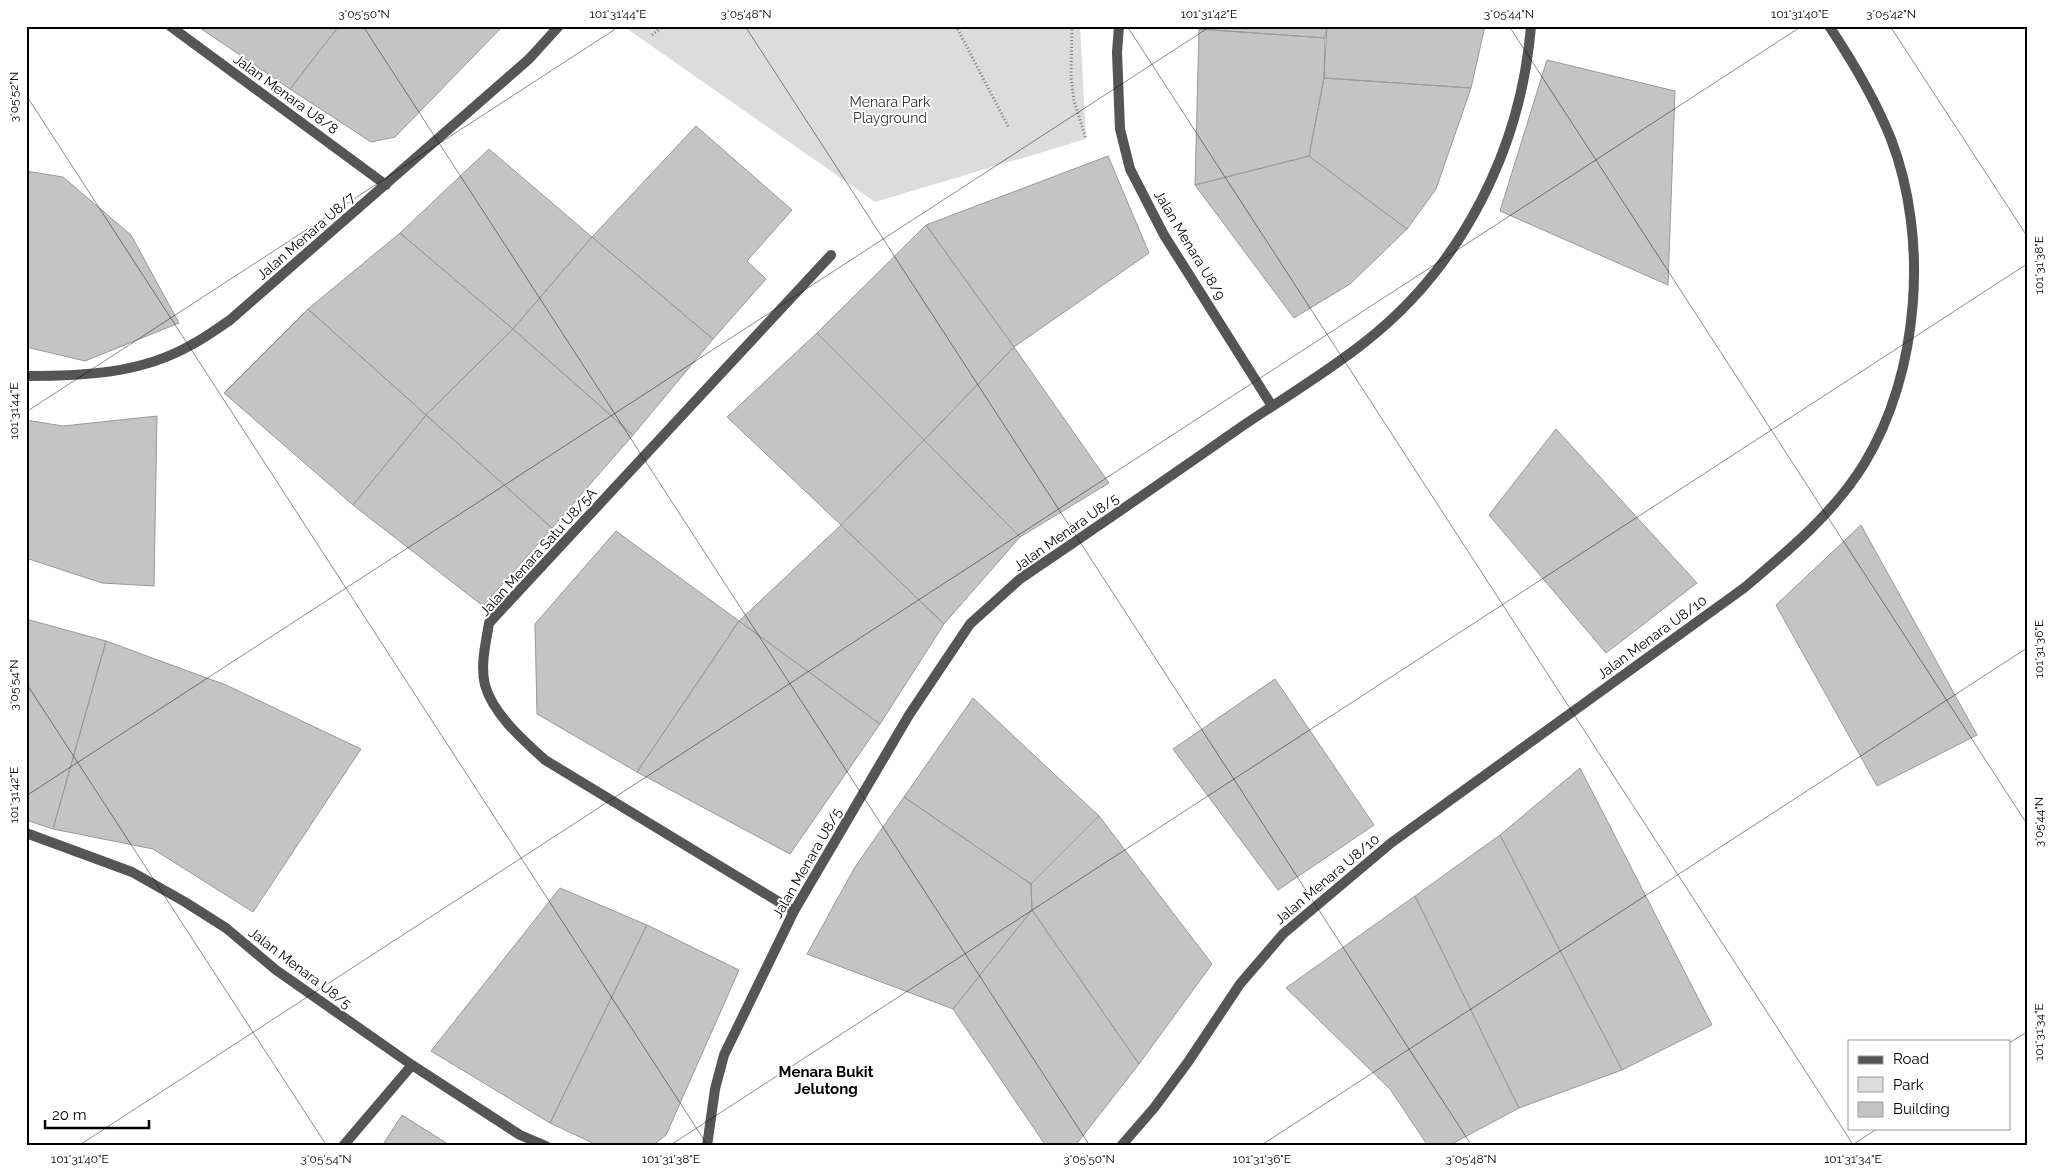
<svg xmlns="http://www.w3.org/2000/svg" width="2053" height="1172" font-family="Raleway,sans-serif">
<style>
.green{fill:#dcdcdc}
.building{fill:#c4c4c4;stroke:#999}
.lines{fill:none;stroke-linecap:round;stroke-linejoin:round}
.path{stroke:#777;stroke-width:3;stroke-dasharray:1 2.5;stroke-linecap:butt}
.minor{stroke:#555;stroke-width:10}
.ticks{fill:none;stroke:#000;stroke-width:1;stroke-opacity:0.45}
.labels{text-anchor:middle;stroke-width:4;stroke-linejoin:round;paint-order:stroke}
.street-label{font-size:14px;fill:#000;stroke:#fff}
.park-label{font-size:14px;fill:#333;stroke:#fff}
.neighbourhood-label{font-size:15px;font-weight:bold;fill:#000;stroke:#fff}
.neatline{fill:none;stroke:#000;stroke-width:2}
.ticks-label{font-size:12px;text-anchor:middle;fill:#000}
</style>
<rect width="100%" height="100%" fill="#fff"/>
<path class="green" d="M 623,26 L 1080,26 L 1086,139 L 875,202 Z"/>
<path class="building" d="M 197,26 L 339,26 L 290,89 Z
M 339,26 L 503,26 L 395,137 L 371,142 L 290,89 Z
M 1199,26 L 1327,26 L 1325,38 L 1199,29 Z
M 1327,26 L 1485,26 L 1471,88 L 1324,78 Z
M 1199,29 L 1325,38 L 1324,78 L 1309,156 L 1195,185 Z
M 1547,60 L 1675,91 L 1668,285 L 1500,211 Z
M 1324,78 L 1471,88 L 1436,189 L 1407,229 L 1309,156 Z
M 696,126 L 792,210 L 747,261 L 766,279 L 713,339 L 592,237 Z
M 489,149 L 592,237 L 513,329 L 400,233 Z
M 1108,156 L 1149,253 L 1014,347 L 926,225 Z
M 1309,156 L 1407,229 L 1350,284 L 1294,318 L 1195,185 Z
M 26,171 L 63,177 L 131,235 L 179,323 L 85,361 L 26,347 Z
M 926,225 L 1014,347 L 924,440 L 817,333 Z
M 400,233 L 513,329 L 426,415 L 308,309 Z
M 592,237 L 713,339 L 633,435 L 513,329 Z
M 308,309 L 426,415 L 353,505 L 224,393 Z
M 513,329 L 633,435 L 552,528 L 426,415 Z
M 817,333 L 924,440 L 841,525 L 727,417 Z
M 1014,347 L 1109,483 L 1020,537 L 924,440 Z
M 426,415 L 552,528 L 483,606 L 353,505 Z
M 157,416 L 154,586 L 102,583 L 26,558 L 26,420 L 63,426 Z
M 1556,429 L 1697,583 L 1606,653 L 1489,515 Z
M 924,440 L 1020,537 L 944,624 L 841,525 Z
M 841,525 L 944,624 L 880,724 L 739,621 Z
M 1861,525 L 1977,735 L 1877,786 L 1776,605 Z
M 616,531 L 739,621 L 637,772 L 537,714 L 535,624 Z
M 26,619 L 106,641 L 53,829 L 26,820 Z
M 739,621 L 880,724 L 790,854 L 637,772 Z
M 106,641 L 226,685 L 361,749 L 253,912 L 153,849 L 53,829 Z
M 1275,679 L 1374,825 L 1278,890 L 1173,749 Z
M 973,698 L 1099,816 L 1031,884 L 904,797 Z
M 1580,768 L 1712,1025 L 1622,1070 L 1500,835 Z
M 904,797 L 1031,884 L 1032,910 L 953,1009 L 807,954 L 855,867 Z
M 1099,816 L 1212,964 L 1139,1064 L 1032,910 L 1031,884 Z
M 1500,835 L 1622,1070 L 1519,1108 L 1415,896 Z
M 560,888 L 647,925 L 550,1123 L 431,1051 Z
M 1415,896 L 1519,1108 L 1448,1146 L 1428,1146 L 1390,1089 L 1286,988 Z
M 1032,910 L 1139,1064 L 1075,1146 L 1046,1146 L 953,1009 Z
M 647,925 L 739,970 L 666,1135 L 652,1146 L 599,1146 L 550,1123 Z
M 402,1115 L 451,1146 L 382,1146 Z"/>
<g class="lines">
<path class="path" d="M 956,26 L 1009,128
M 1072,26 L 1071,77 L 1074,101 L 1086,139
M 652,35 L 663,26"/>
<path class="minor" d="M 170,26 L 386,185
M 1119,26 L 1117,52 L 1120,129 L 1130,169 L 1164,235 L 1272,406
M 26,376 C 82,376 141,374 191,345 C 205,338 218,328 230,320 L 529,59 L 559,26
M 26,833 L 132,872 L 185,902 L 226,928 L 276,970 L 412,1065 L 520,1135 L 546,1146
M 794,911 L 545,760 C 523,740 493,714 485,685 C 480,665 486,643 489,623 L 831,255
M 343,1146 L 412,1065
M 707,1146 L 715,1089 L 724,1055 L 794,911 L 909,715 L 970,624 L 1020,579 C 1094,529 1168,478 1241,427 C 1282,399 1326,373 1365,342 C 1462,266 1521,149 1531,26
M 1121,1146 L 1154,1108 L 1188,1062 L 1240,984 L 1283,934 L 1391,843 L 1744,588 C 1788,551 1834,513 1864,464 C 1920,372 1929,238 1891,139 C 1875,99 1853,62 1829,26"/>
</g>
<path class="ticks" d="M 363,26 L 1090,1146M 745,26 L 1472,1146M 1127,26 L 1854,1146M 1509,26 L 2027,824M 1890,26 L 2027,236M 26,28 L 29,26M 26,95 L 708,1146M 26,412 L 620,26M 26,683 L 327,1146M 26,796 L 1211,26M 2009,1043 L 2027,1032M 78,1146 L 1802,26M 669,1146 L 2027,264M 1260,1146 L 2027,648M 1851,1146 L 1878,1128"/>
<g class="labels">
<g class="street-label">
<text transform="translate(286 94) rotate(36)" y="5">Jalan Menara U8/8</text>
<text transform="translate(306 236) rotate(-41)" y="5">Jalan Menara U8/7</text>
<text transform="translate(1190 245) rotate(59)" y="5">Jalan Menara U8/9</text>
<text transform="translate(1066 532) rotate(-35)" y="5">Jalan Menara U8/5</text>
<text transform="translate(538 552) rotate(-48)" y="5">Jalan Menara Satu U8/5A</text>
<text transform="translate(1652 637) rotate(-36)" y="5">Jalan Menara U8/10</text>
<text transform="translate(807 863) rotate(-60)" y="5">Jalan Menara U8/5</text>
<text transform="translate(1327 879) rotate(-40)" y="5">Jalan Menara U8/10</text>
<text transform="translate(300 968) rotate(37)" y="5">Jalan Menara U8/5</text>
</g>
<g class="park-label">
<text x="890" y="107">Menara Park<tspan x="890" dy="16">Playground</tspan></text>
</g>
<g class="neighbourhood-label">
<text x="826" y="1077">Menara Bukit<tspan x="826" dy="17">Jelutong</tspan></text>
</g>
</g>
<rect width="2053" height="1172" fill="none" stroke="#ffffff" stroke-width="55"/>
<rect x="1848" y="1040" width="162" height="90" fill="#ffffff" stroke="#999999"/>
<rect x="1858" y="1056" width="25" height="8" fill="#555555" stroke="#999999"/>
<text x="1893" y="1064" font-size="15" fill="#000000">Road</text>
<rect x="1858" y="1077" width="25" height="15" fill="#dcdcdc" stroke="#999999"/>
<text x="1893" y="1090" font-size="15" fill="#000000">Park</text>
<rect x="1858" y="1102" width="25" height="15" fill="#c4c4c4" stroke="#999999"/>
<text x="1893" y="1114" font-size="15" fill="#000000">Building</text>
<path d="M45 1120v8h104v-8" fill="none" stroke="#000000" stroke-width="2.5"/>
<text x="52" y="1120" font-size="15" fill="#000000" stroke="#ffffff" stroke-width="4" paint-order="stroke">20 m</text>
<rect x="28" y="28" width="1998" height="1116" class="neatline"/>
<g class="ticks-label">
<text x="364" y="18">3°05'50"N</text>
<text x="618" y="18">101°31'44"E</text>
<text x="746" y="18">3°05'48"N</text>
<text x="1209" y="18">101°31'42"E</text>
<text x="1509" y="18">3°05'44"N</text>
<text x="1800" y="18">101°31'40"E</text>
<text x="1891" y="18">3°05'42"N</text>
<text transform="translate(14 97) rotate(-90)" y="4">3°05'52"N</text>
<text transform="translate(2039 265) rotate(-90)" y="4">101°31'38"E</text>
<text transform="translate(14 411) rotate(-90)" y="4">101°31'44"E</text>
<text transform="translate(2039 649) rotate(-90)" y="4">101°31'36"E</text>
<text transform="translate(14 685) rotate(-90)" y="4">3°05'54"N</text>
<text transform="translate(14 795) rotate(-90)" y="4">101°31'42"E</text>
<text transform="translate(2039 822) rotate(-90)" y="4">3°05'44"N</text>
<text transform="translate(2039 1032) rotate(-90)" y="4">101°31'34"E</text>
<text x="80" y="1163">101°31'40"E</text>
<text x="326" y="1163">3°05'54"N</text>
<text x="671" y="1163">101°31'38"E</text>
<text x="1089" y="1163">3°05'50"N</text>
<text x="1262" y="1163">101°31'36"E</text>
<text x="1471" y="1163">3°05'48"N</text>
<text x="1853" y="1163">101°31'34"E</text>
</g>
</svg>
